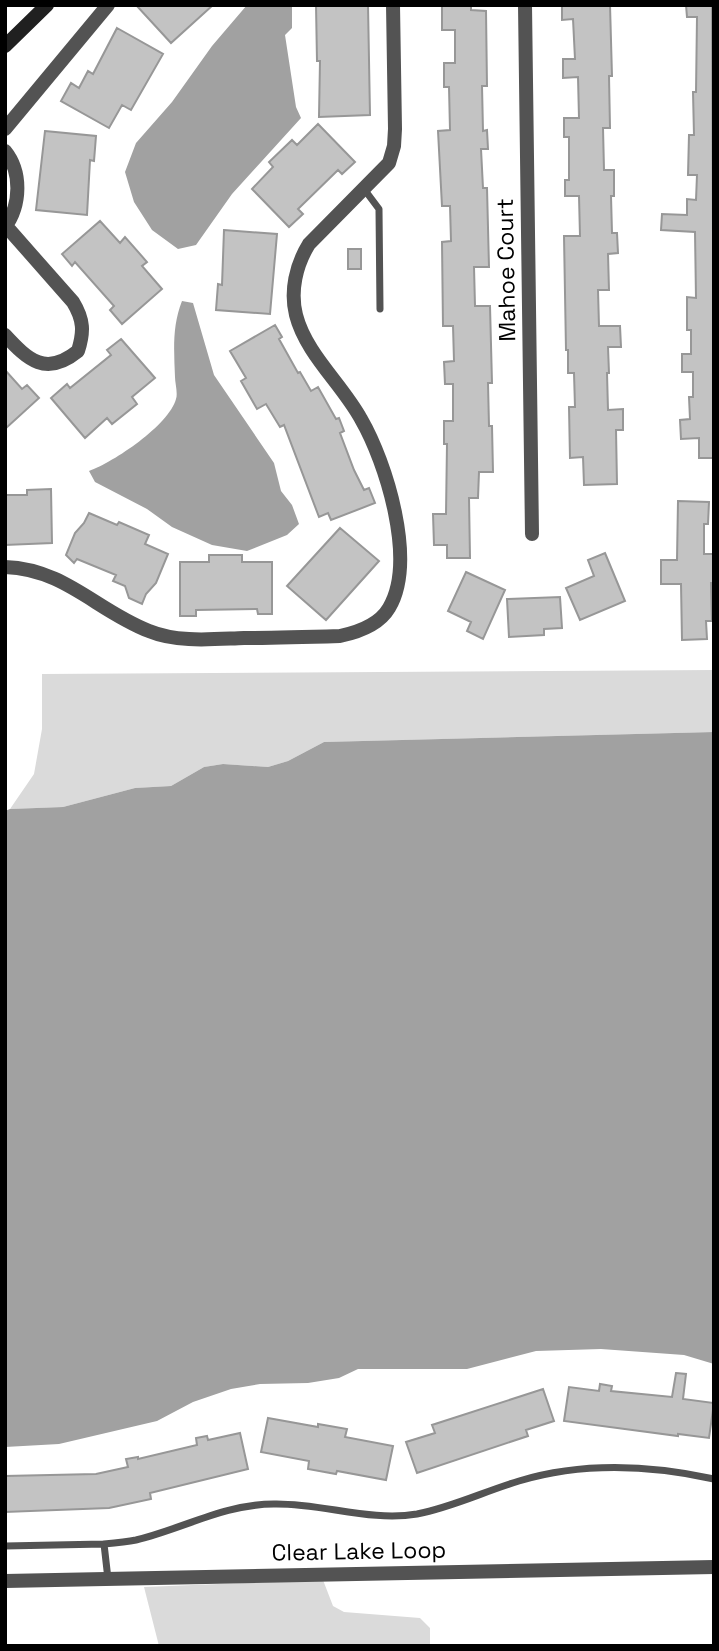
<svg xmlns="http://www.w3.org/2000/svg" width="719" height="1651" font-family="'Space Grotesk',sans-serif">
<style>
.green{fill:#dadada}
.water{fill:#a1a1a1}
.building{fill:#c3c3c3;stroke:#979797;stroke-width:2}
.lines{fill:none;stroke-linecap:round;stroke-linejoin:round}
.service{stroke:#535353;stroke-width:7}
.minor{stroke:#535353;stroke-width:14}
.secondary{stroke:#202020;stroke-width:14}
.labels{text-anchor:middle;stroke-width:5;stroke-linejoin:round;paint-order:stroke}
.street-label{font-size:23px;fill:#000;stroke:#fff}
</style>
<rect width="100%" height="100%" fill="#fff"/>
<path class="green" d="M 714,670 L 714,732 L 324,742 L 288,761 L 268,767 L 223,764 L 204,767 L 171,786 L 135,788 L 63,807 L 10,809 L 34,774 L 42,729 L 42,674 Z
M 323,1580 L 333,1606 L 344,1612 L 420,1618 L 430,1628 L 430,1646 L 159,1646 L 144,1587 Z"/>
<path class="water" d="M 292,5 L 292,28 L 285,35 L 296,107 L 301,118 L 232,194 L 196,245 L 178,249 L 152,230 L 134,202 L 125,172 L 136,143 L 172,102 L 212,46 L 247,5 Z
M 182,301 L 193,303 L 214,375 L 274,463 L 281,491 L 292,505 L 299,524 L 287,535 L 247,551 L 212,545 L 172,527 L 147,509 L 95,482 L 89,471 C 114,462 169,425 176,399 C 178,393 175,383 175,377 C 174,351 172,326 182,301 Z
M 714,732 L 714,1364 L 684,1355 L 601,1349 L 536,1351 L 467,1369 L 358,1369 L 339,1378 L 308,1383 L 260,1384 L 231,1389 L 193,1402 L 157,1421 L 59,1444 L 5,1447 L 5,811 L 10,809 L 63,807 L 135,788 L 171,786 L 204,767 L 223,764 L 268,767 L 288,761 L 324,742 Z"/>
<path class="building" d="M 136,5 L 213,5 L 171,43 Z
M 316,5 L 368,5 L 370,115 L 319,117 L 320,61 L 317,61 Z
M 442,5 L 471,5 L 471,10 L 486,11 L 487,86 L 482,86 L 483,131 L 487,130 L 488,149 L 481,149 L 483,188 L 487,188 L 489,267 L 474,267 L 475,306 L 490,306 L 492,383 L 488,383 L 489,426 L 492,426 L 493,472 L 479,472 L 478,498 L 469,498 L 470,558 L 447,558 L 447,545 L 434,545 L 433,514 L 446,514 L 447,444 L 444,444 L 444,421 L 453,421 L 453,384 L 445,384 L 444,362 L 454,361 L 453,326 L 443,326 L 442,242 L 451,241 L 450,206 L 442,206 L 438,131 L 450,130 L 449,87 L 444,87 L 444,63 L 455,63 L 455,30 L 442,30 Z
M 562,5 L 610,5 L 612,76 L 609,76 L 610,128 L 603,128 L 604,170 L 614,170 L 614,196 L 611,196 L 612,233 L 617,233 L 618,253 L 608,254 L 609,290 L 598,290 L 599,326 L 620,326 L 621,347 L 608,347 L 609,373 L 607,373 L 608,410 L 623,409 L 623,430 L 616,430 L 617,484 L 584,485 L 583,457 L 570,458 L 569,407 L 575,407 L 574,373 L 568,373 L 568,350 L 566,350 L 564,236 L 580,236 L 579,196 L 565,196 L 565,180 L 569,180 L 569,137 L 564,137 L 564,118 L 579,118 L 578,77 L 563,78 L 563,59 L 575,59 L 573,19 L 562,20 Z
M 686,5 L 712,5 L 714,458 L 699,458 L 699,438 L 681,439 L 680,420 L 690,419 L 689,397 L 693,397 L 693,372 L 682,372 L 682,354 L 691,354 L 691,330 L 687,330 L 687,297 L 696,298 L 695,232 L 661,230 L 662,214 L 687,215 L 687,199 L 696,200 L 697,175 L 688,175 L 689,135 L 694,135 L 693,92 L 696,92 L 697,17 L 687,17 Z
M 117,28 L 163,54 L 131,110 L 122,105 L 109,128 L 61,101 L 71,83 L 79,88 L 88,71 L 93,74 Z
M 318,124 L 355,162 L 342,174 L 338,170 L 298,209 L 303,214 L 289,227 L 252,189 L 273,167 L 269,162 L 292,140 L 297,145 Z
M 45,131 L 96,136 L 94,161 L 90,160 L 87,215 L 36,210 Z
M 100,221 L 120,243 L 125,237 L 147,262 L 142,266 L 162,289 L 122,324 L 110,310 L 114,306 L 75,262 L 72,266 L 62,254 Z
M 224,230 L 277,234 L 270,314 L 216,310 L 218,284 L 222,285 Z
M 348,249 L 361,249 L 361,269 L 348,269 Z
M 275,325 L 282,337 L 279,339 L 298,373 L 300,372 L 311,391 L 318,387 L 336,419 L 339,418 L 344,431 L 340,433 L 354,470 L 364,490 L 369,488 L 375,503 L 331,520 L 328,513 L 319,517 L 284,425 L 280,427 L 266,404 L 257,409 L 241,381 L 246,378 L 230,351 Z
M 121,339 L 155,378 L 132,397 L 137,404 L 112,424 L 107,418 L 85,438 L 51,398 L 67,384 L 70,388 L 111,355 L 107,350 Z
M 5,370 L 22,389 L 27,385 L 39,398 L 5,429 Z
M 51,489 L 52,543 L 5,545 L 5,495 L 27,495 L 27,490 Z
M 678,501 L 709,502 L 708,524 L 704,524 L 704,554 L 713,554 L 714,583 L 711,583 L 712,621 L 706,621 L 707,639 L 682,640 L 681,584 L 661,584 L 661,560 L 677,560 Z
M 89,513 L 117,525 L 119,522 L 149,535 L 145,544 L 168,554 L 156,583 L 146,594 L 142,604 L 129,598 L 125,586 L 113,581 L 116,575 L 77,559 L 74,563 L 66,555 L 75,533 L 84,523 Z
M 340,528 L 379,561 L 326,620 L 287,586 Z
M 605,553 L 625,601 L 580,620 L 566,588 L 594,576 L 588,560 Z
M 209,555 L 242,555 L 242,562 L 272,562 L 272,614 L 258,614 L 257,609 L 196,610 L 196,616 L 180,616 L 180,562 L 209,562 Z
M 466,572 L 505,590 L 483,639 L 467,631 L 471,622 L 448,611 Z
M 560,597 L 562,628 L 544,629 L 544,635 L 509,637 L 507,599 Z
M 676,1373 L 686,1374 L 683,1399 L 714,1403 L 709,1438 L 678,1434 L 678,1436 L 564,1421 L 569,1387 L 599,1391 L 600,1384 L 612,1386 L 611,1391 L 672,1397 Z
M 543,1389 L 554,1421 L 526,1430 L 528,1436 L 417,1473 L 406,1442 L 435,1433 L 432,1425 Z
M 268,1418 L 318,1427 L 318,1424 L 347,1429 L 345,1437 L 393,1446 L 386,1480 L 337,1471 L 336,1474 L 308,1469 L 309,1461 L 261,1452 Z
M 240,1433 L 248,1469 L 150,1493 L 151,1499 L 109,1508 L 5,1512 L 5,1476 L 96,1474 L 128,1467 L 126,1459 L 138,1457 L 138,1459 L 197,1445 L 196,1438 L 207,1436 L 208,1440 Z"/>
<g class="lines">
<path class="service" d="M 364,189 L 379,209 L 380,309
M 104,1544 C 115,1543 126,1542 136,1540 C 182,1529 225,1504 274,1504 C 322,1503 370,1522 417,1514 C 453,1507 485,1491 519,1481 C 582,1462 650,1465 714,1479
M 5,1546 L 104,1544 L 108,1579"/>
<path class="minor" d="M 525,5 L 532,534
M 5,129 L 108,5
M 5,151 C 22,172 21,205 5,227
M 5,335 C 28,360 46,377 78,351 C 84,332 84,320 73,302 L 6,226
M 5,567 C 65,569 97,611 149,631 C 178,643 214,639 244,638 C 276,638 308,637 340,636 C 359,632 379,625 389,608 C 417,561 386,462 361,419 C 342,384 306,354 296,315 C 290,291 296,265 309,244 L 389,163 L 394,146 L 395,129 L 393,5
M 5,1581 L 714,1567"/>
<path class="secondary" d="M 5,46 L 47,5"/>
</g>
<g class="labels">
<g class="street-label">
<text transform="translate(506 270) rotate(-91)" y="8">Mahoe Court</text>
<text transform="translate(359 1551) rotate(-1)" y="8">Clear Lake Loop</text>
</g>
</g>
<rect width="719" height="1651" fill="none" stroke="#000000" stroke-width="14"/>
</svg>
